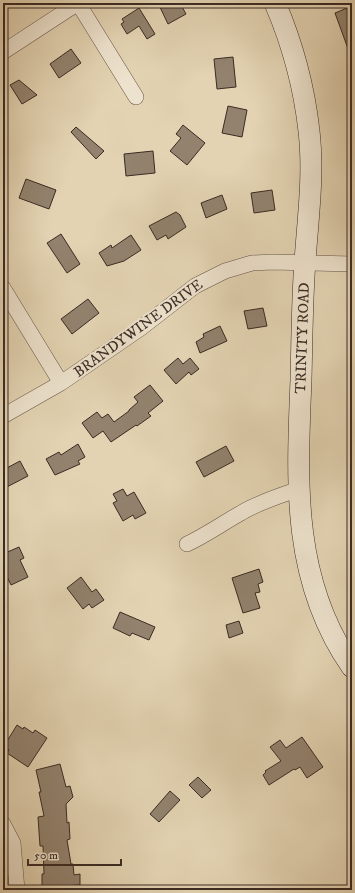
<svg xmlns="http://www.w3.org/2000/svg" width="355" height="893" font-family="'IM FELL DW Pica',serif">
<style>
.building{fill:#92826e;stroke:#3b2b24}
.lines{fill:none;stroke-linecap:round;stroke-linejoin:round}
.minor-casing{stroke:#655548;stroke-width:16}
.secondary-casing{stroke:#3b2b24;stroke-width:22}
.minor{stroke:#ede2cd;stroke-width:15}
.secondary{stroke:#ede2cd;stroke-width:21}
.labels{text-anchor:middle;stroke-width:4;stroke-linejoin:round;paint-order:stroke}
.street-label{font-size:15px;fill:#3b2b24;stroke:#ede2cd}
</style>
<rect width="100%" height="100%" fill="#e3d3b2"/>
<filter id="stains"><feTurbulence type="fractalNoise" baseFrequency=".005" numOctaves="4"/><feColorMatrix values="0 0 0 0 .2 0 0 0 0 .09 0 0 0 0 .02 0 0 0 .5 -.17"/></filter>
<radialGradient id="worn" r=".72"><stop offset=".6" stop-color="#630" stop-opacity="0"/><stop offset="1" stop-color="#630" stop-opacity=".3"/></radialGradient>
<path class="building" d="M 158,3 L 180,3 L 186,14 L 168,24 Z
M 352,6 L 352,57 L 351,57 L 335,13 Z
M 139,8 L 155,34 L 147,39 L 139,26 L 127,34 L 121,24 L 124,22 L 122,19 Z
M 71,49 L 81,63 L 59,78 L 50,64 Z
M 233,57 L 236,87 L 217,89 L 214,59 Z
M 19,80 L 37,95 L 22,104 L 10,85 Z
M 228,106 L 247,110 L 242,137 L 222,133 Z
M 183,125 L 205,143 L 187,165 L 170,151 L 181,138 L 176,134 Z
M 76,127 L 104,151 L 96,159 L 71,132 Z
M 153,151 L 155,173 L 126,176 L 124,154 Z
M 26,179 L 56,190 L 49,209 L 19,198 Z
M 272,190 L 275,210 L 254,213 L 251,193 Z
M 222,195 L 227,209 L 206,218 L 201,203 Z
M 176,212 L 180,215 L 186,227 L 168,239 L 166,235 L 157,240 L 149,226 Z
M 61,234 L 80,264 L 67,273 L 47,243 Z
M 131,235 L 141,250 L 124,261 L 107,266 L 99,253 L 111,245 L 112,248 Z
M 88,299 L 99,313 L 72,334 L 61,319 Z
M 263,308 L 267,326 L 248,329 L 244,311 Z
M 220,326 L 227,341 L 200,353 L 196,342 L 204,337 L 203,334 Z
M 178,358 L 183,364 L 190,358 L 199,369 L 191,375 L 189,372 L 176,384 L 164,370 Z
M 150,385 L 163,401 L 148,413 L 151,416 L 137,426 L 136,425 L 111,442 L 103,431 L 93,438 L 82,423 L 97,412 L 102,418 L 108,414 L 114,422 L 129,411 L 129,410 L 138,402 L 134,397 Z
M 78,444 L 85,457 L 78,461 L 80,464 L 55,475 L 46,459 L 59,452 L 61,455 Z
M 226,446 L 234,461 L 204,477 L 196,462 Z
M 20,461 L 28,476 L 3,489 L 3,470 Z
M 123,489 L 127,496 L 134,492 L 146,513 L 135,519 L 133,515 L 123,521 L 113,503 L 117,501 L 113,494 Z
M 19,547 L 24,558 L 20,560 L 28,577 L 11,585 L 3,568 L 3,554 Z
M 259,569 L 263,582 L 258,584 L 260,592 L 255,593 L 260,608 L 243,613 L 232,578 Z
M 81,577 L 92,592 L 96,589 L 104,600 L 92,608 L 89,604 L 83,609 L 67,588 Z
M 120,612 L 155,627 L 149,640 L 132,633 L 130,636 L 113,628 Z
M 239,621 L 243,633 L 229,638 L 226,625 Z
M 17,725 L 23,729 L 24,727 L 33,733 L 35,730 L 47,738 L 28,767 L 7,753 L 9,750 L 4,746 Z
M 302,737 L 323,767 L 307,778 L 300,767 L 295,770 L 294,769 L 269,785 L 263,775 L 266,772 L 265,771 L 281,761 L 270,747 L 280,740 L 286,748 Z
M 60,764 L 66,787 L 70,786 L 73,797 L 66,804 L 67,823 L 69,822 L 70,839 L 67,840 L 71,864 L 73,864 L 74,875 L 80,874 L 80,885 L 42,887 L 42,874 L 44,874 L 43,846 L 40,846 L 38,817 L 44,816 L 39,792 L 41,792 L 36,770 Z
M 198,777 L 211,790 L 202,798 L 189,785 Z
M 170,791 L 180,800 L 159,822 L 150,814 Z"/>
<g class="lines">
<defs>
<path id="minor" d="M 78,3 L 136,97
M 3,52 L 78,3
M 3,288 L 61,383
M 3,416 L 61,383 L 141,328 L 195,286 L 225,271 L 252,263 L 272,262 L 352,264
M 187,544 C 206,535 223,523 241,513 C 259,502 279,496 299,489
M 3,824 L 13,843 L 17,890"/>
<path id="secondary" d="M 275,3 C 293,45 304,86 309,131 C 314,174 308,218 305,261 C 302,300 302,340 301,380 C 297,481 291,580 352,667"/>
</defs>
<use href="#minor" class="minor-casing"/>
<use href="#secondary" class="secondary-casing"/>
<use href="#minor" class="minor"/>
<use href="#secondary" class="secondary"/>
</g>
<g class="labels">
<g class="street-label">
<text transform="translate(138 328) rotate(-36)" y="5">BRANDYWINE DRIVE</text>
<text transform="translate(302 338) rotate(-88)" y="5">TRINITY ROAD</text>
</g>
</g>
<rect width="355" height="893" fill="none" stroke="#e3d3b2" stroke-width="16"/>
<rect x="4" y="4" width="347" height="885" fill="none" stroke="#3b2b24" stroke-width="2"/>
<rect x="8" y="8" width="339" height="877" fill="none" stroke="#3b2b24"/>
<path d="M28 859v6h93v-6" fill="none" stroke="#3b2b24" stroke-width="2"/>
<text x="34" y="859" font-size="12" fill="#3b2b24" stroke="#ede2cd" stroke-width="3" paint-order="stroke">50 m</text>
<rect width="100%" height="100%" filter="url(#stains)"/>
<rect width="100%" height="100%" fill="url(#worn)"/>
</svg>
